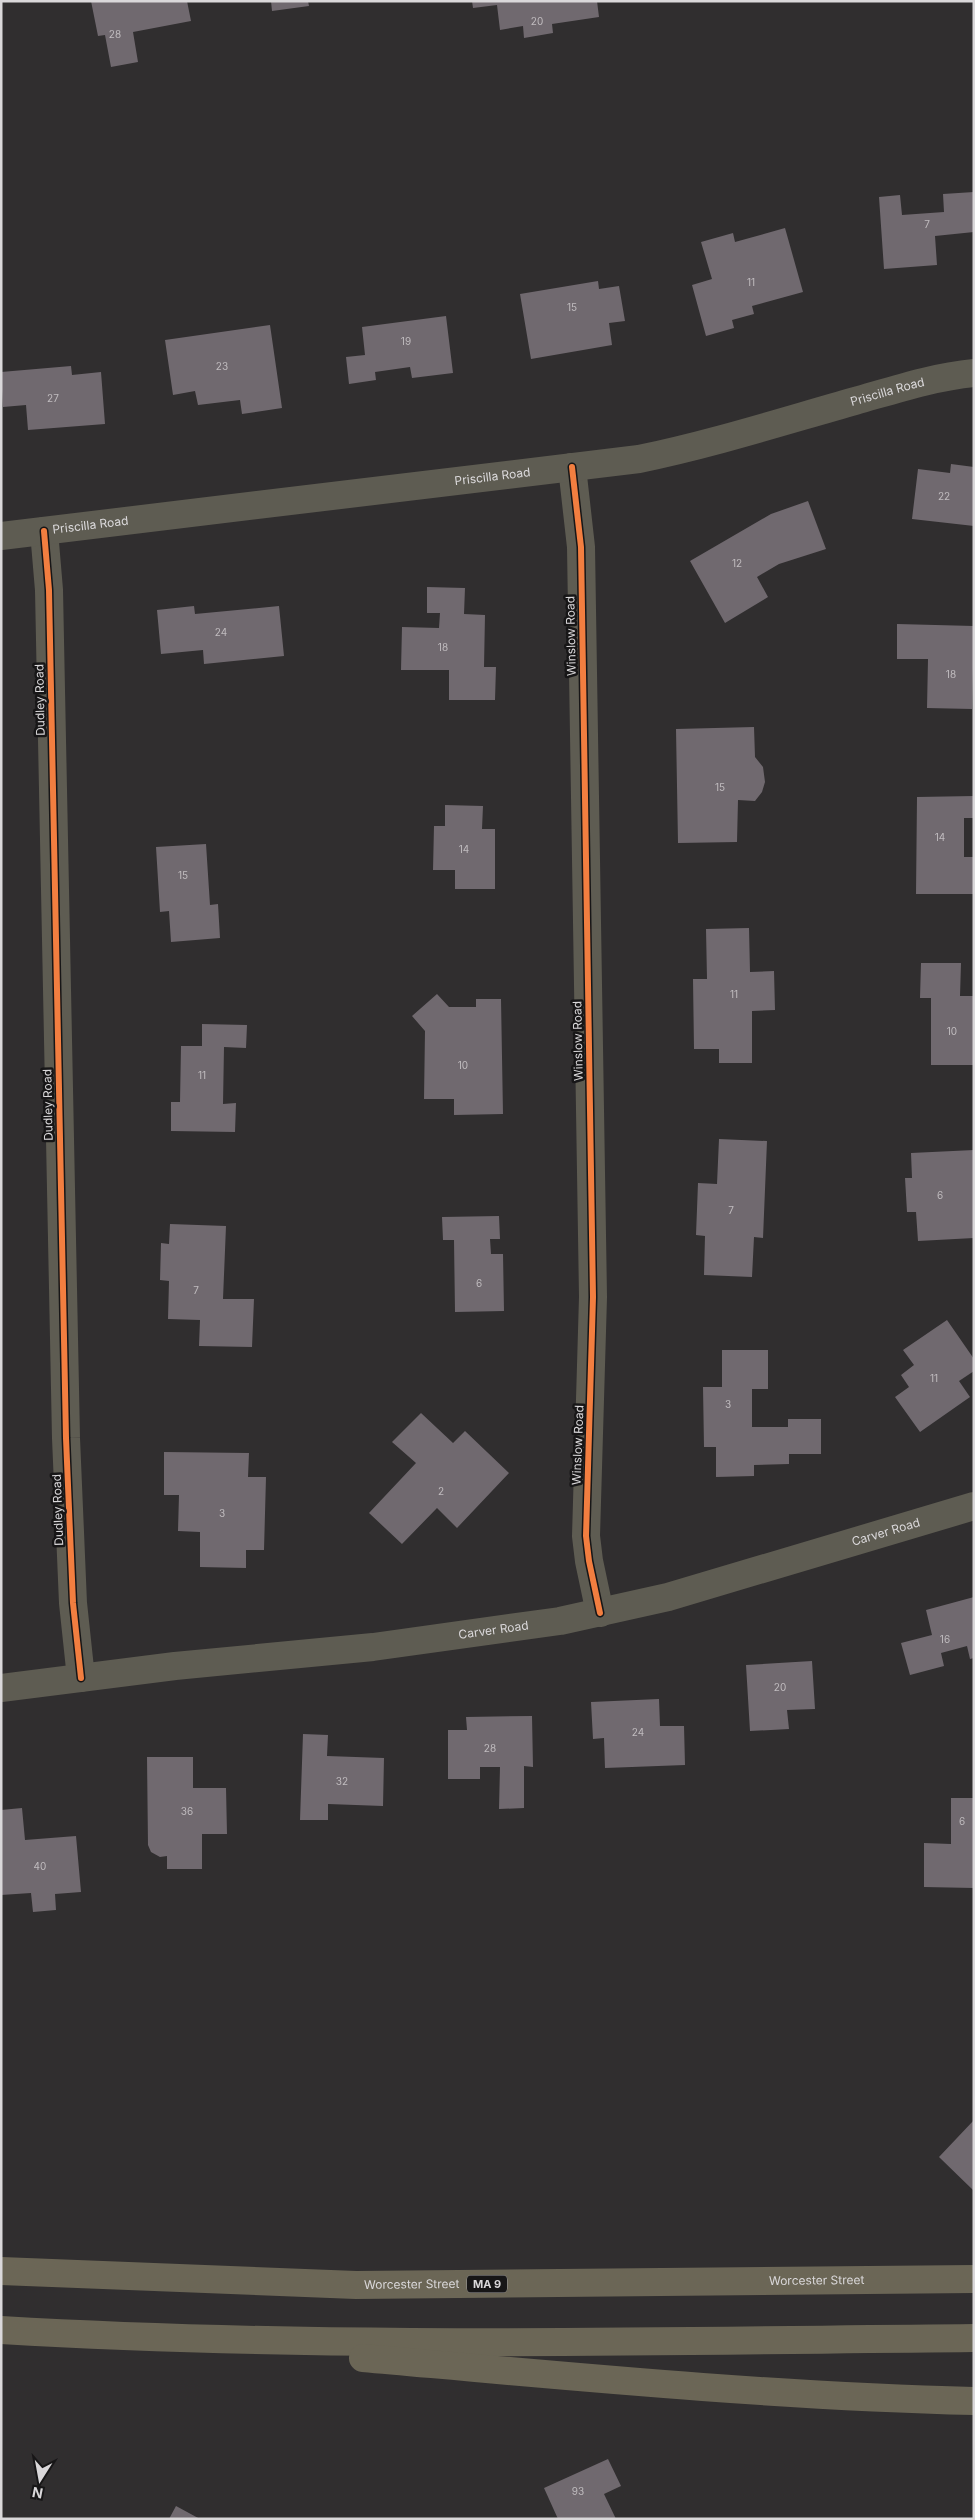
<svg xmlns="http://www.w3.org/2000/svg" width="975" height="2520" font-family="Inter,sans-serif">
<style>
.building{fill:#70696f}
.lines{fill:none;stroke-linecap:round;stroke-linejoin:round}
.minor{stroke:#5e5c52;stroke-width:28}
.trunk{stroke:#6b6656;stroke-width:28}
.cycleway-casing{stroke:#171617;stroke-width:9}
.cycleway{stroke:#f27e40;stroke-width:6}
.labels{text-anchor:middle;stroke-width:5;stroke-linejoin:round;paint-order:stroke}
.number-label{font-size:10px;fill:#c0bcbf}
.shield{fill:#171617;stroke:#a09ea0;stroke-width:1}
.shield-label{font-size:11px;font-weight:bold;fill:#dad8da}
.street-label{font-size:12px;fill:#dad8da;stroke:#171617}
</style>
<rect width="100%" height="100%" fill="#302e2f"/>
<path class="building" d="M 91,1 L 187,1 L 191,21 L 133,32 L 138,62 L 111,67 L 105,35 L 98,36 Z
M 271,1 L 308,1 L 309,6 L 272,11 Z
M 472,1 L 597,1 L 599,17 L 552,24 L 553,33 L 524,38 L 523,26 L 500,30 L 497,5 L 473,8 Z
M 974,192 L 974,232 L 935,236 L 937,265 L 884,269 L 879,197 L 900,195 L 902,215 L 944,212 L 943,194 Z
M 785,228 L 803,292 L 752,306 L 754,314 L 732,320 L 734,328 L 706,336 L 692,285 L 712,279 L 701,242 L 733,233 L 735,242 Z
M 598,281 L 599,289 L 619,286 L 625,321 L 609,323 L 612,345 L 531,359 L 520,294 Z
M 446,316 L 453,373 L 412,378 L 410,367 L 375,372 L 376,380 L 349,384 L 346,357 L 365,355 L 362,327 Z
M 270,325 L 282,408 L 242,414 L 240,400 L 198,405 L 195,391 L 173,395 L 165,340 Z
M 71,366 L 72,375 L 101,372 L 105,424 L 28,430 L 26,405 L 3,407 L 1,372 Z
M 951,464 L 974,467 L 974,526 L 912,519 L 918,469 L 950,473 Z
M 808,501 L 826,549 L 779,564 L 757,577 L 768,597 L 725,623 L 690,561 L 771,514 Z
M 427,587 L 465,588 L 464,614 L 485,615 L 484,667 L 496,667 L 495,700 L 449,700 L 449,670 L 401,670 L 402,627 L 439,628 L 440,613 L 427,613 Z
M 194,606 L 195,614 L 279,606 L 284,656 L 204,664 L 203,650 L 161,654 L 157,610 Z
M 897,624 L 974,626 L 972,709 L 927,708 L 928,659 L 897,659 Z
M 754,727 L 755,757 L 763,767 L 765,782 L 762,792 L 755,801 L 738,800 L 737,842 L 678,843 L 676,729 Z
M 974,796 L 974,818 L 964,818 L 964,857 L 974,857 L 974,894 L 916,894 L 917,797 Z
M 445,805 L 483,806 L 482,829 L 495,829 L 495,889 L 455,889 L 455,870 L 433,870 L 434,826 L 445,826 Z
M 206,844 L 210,905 L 218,904 L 220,938 L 171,942 L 169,911 L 160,912 L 156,847 Z
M 749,928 L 750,972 L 774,971 L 775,1010 L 752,1011 L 752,1063 L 719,1063 L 719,1049 L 694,1049 L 693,979 L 707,979 L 706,929 Z
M 921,963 L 961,963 L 960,996 L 974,996 L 974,1065 L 931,1065 L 931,998 L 920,998 Z
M 437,994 L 449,1007 L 476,1007 L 476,999 L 501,999 L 503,1114 L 454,1115 L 454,1099 L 424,1099 L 425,1031 L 412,1016 Z
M 202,1024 L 247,1025 L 246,1048 L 224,1047 L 223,1104 L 236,1103 L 235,1132 L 171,1131 L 171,1102 L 180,1102 L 181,1046 L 202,1046 Z
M 719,1139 L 767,1141 L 763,1238 L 754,1237 L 752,1277 L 704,1275 L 705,1236 L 696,1235 L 698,1183 L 717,1184 Z
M 974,1150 L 974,1238 L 918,1241 L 916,1212 L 907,1212 L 905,1178 L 912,1178 L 911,1153 Z
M 499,1216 L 500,1239 L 490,1239 L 491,1254 L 503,1254 L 504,1311 L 455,1312 L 454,1240 L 443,1240 L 442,1217 Z
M 170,1224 L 226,1226 L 223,1299 L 254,1299 L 252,1347 L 199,1346 L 200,1320 L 168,1319 L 169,1281 L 160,1280 L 161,1243 L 169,1244 Z
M 947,1320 L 974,1359 L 974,1371 L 959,1381 L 970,1397 L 920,1432 L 895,1397 L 909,1387 L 901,1375 L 914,1365 L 903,1350 Z
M 722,1350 L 768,1350 L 768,1389 L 752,1389 L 752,1427 L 788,1427 L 788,1419 L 821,1419 L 821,1454 L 789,1454 L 789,1464 L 754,1465 L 754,1476 L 716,1477 L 716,1447 L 704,1447 L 703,1387 L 722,1387 Z
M 421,1413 L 453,1443 L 465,1431 L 509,1473 L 457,1528 L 437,1508 L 402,1544 L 369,1513 L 416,1463 L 392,1442 Z
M 164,1452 L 249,1453 L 248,1477 L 266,1477 L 264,1550 L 246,1550 L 246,1568 L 200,1567 L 200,1532 L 178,1531 L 179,1495 L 164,1495 Z
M 974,1597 L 974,1658 L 970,1659 L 967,1646 L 941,1653 L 944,1666 L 910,1675 L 901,1643 L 932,1635 L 926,1610 Z
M 812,1661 L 815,1709 L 787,1710 L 789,1729 L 750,1731 L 746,1665 Z
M 659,1699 L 660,1726 L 684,1726 L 685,1765 L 605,1768 L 604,1738 L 593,1739 L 591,1702 Z
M 532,1716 L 533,1767 L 524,1766 L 524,1808 L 499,1809 L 500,1767 L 480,1767 L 480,1779 L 448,1779 L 448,1730 L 467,1730 L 466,1717 Z
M 303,1734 L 328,1735 L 327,1756 L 384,1758 L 383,1806 L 328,1804 L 328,1820 L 300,1820 Z
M 147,1757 L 193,1757 L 193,1788 L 226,1788 L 227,1834 L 202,1834 L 202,1869 L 167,1869 L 167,1856 L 160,1857 L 151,1852 L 148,1845 Z
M 951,1798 L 974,1798 L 974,1888 L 924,1887 L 924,1843 L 951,1844 Z
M 22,1808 L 25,1840 L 76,1836 L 81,1892 L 55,1894 L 56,1910 L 33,1912 L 31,1893 L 1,1895 L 1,1810 Z
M 974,2120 L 974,2191 L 939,2157 Z
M 608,2459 L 621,2486 L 604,2494 L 616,2519 L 558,2519 L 544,2488 Z
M 176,2506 L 200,2519 L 169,2519 Z"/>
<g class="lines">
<g class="minor">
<path d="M 572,467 L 581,547 L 593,1297 L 586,1536 L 589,1561 L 600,1613"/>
<path d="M 44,531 L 49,590 L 66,1438 L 73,1603 L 81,1678"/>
<path id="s1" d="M 1,536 L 639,459 C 712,444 784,421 855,401 C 894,390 933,377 974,373"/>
<path id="s2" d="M 1,1688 L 175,1666 L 373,1647 L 560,1621 L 668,1597 L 974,1506"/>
</g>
<g class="trunk">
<path id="s3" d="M 1,2271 L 356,2285 L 974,2279"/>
<path d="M 1,2330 C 325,2349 650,2341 974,2338"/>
<path d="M 363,2358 C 566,2376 770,2396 974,2401"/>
</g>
<defs>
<path id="cycleway" d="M 572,467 L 581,547 L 593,1297 L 586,1536 L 589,1561 L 600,1613
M 44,531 L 49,590 L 66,1438 L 73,1603 L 81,1678"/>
</defs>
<use href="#cycleway" class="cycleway-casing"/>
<use href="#cycleway" class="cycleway"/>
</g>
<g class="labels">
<g class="number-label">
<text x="537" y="25">20</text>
<text x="115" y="38">28</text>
<text x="927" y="228">7</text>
<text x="751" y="286">11</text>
<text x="572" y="311">15</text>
<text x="406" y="345">19</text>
<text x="222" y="370">23</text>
<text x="53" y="402">27</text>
<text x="944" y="500">22</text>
<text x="737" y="567">12</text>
<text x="221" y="636">24</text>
<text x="443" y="651">18</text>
<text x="951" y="678">18</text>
<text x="720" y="791">15</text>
<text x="940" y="841">14</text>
<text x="464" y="853">14</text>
<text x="183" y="879">15</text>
<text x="734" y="998">11</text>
<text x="952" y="1035">10</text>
<text x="463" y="1069">10</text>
<text x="202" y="1079">11</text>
<text x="940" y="1199">6</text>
<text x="731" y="1214">7</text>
<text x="479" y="1287">6</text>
<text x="196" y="1294">7</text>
<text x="934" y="1382">11</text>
<text x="728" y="1408">3</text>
<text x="441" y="1495">2</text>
<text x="222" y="1517">3</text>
<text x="945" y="1643">16</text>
<text x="780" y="1691">20</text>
<text x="638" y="1736">24</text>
<text x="490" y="1752">28</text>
<text x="342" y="1785">32</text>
<text x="187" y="1815">36</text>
<text x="962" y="1825">6</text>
<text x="40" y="1870">40</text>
<text x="578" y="2495">93</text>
</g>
<rect class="shield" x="467" y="2275.5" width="40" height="17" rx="4"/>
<g class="shield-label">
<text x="487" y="2288">MA 9</text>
</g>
<g class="street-label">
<text dy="4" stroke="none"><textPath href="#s1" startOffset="900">Priscilla Road</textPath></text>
<text dy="4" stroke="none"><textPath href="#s1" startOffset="495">Priscilla Road</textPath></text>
<text dy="4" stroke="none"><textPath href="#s1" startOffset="90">Priscilla Road</textPath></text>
<text transform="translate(571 636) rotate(-91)" y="4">Winslow Road</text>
<text transform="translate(40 700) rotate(-91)" y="4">Dudley Road</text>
<text transform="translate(578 1041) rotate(-91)" y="4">Winslow Road</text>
<text transform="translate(48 1105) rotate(-91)" y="4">Dudley Road</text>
<text transform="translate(578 1445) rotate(-88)" y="4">Winslow Road</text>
<text transform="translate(58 1510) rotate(-92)" y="4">Dudley Road</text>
<text dy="4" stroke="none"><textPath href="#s2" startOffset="901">Carver Road</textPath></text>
<text dy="4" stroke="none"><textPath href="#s2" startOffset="496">Carver Road</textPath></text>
<text dy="4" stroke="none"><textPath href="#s3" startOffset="816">Worcester Street</textPath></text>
<text dy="4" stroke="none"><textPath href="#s3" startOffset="411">Worcester Street</textPath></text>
</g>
</g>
<rect width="975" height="2520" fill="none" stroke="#dad8da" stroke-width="5"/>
<g transform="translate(40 2480) rotate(191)" stroke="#171617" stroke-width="4" paint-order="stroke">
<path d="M0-4L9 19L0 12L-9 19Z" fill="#dad8da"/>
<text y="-8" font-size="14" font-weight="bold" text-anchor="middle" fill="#dad8da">N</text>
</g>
</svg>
